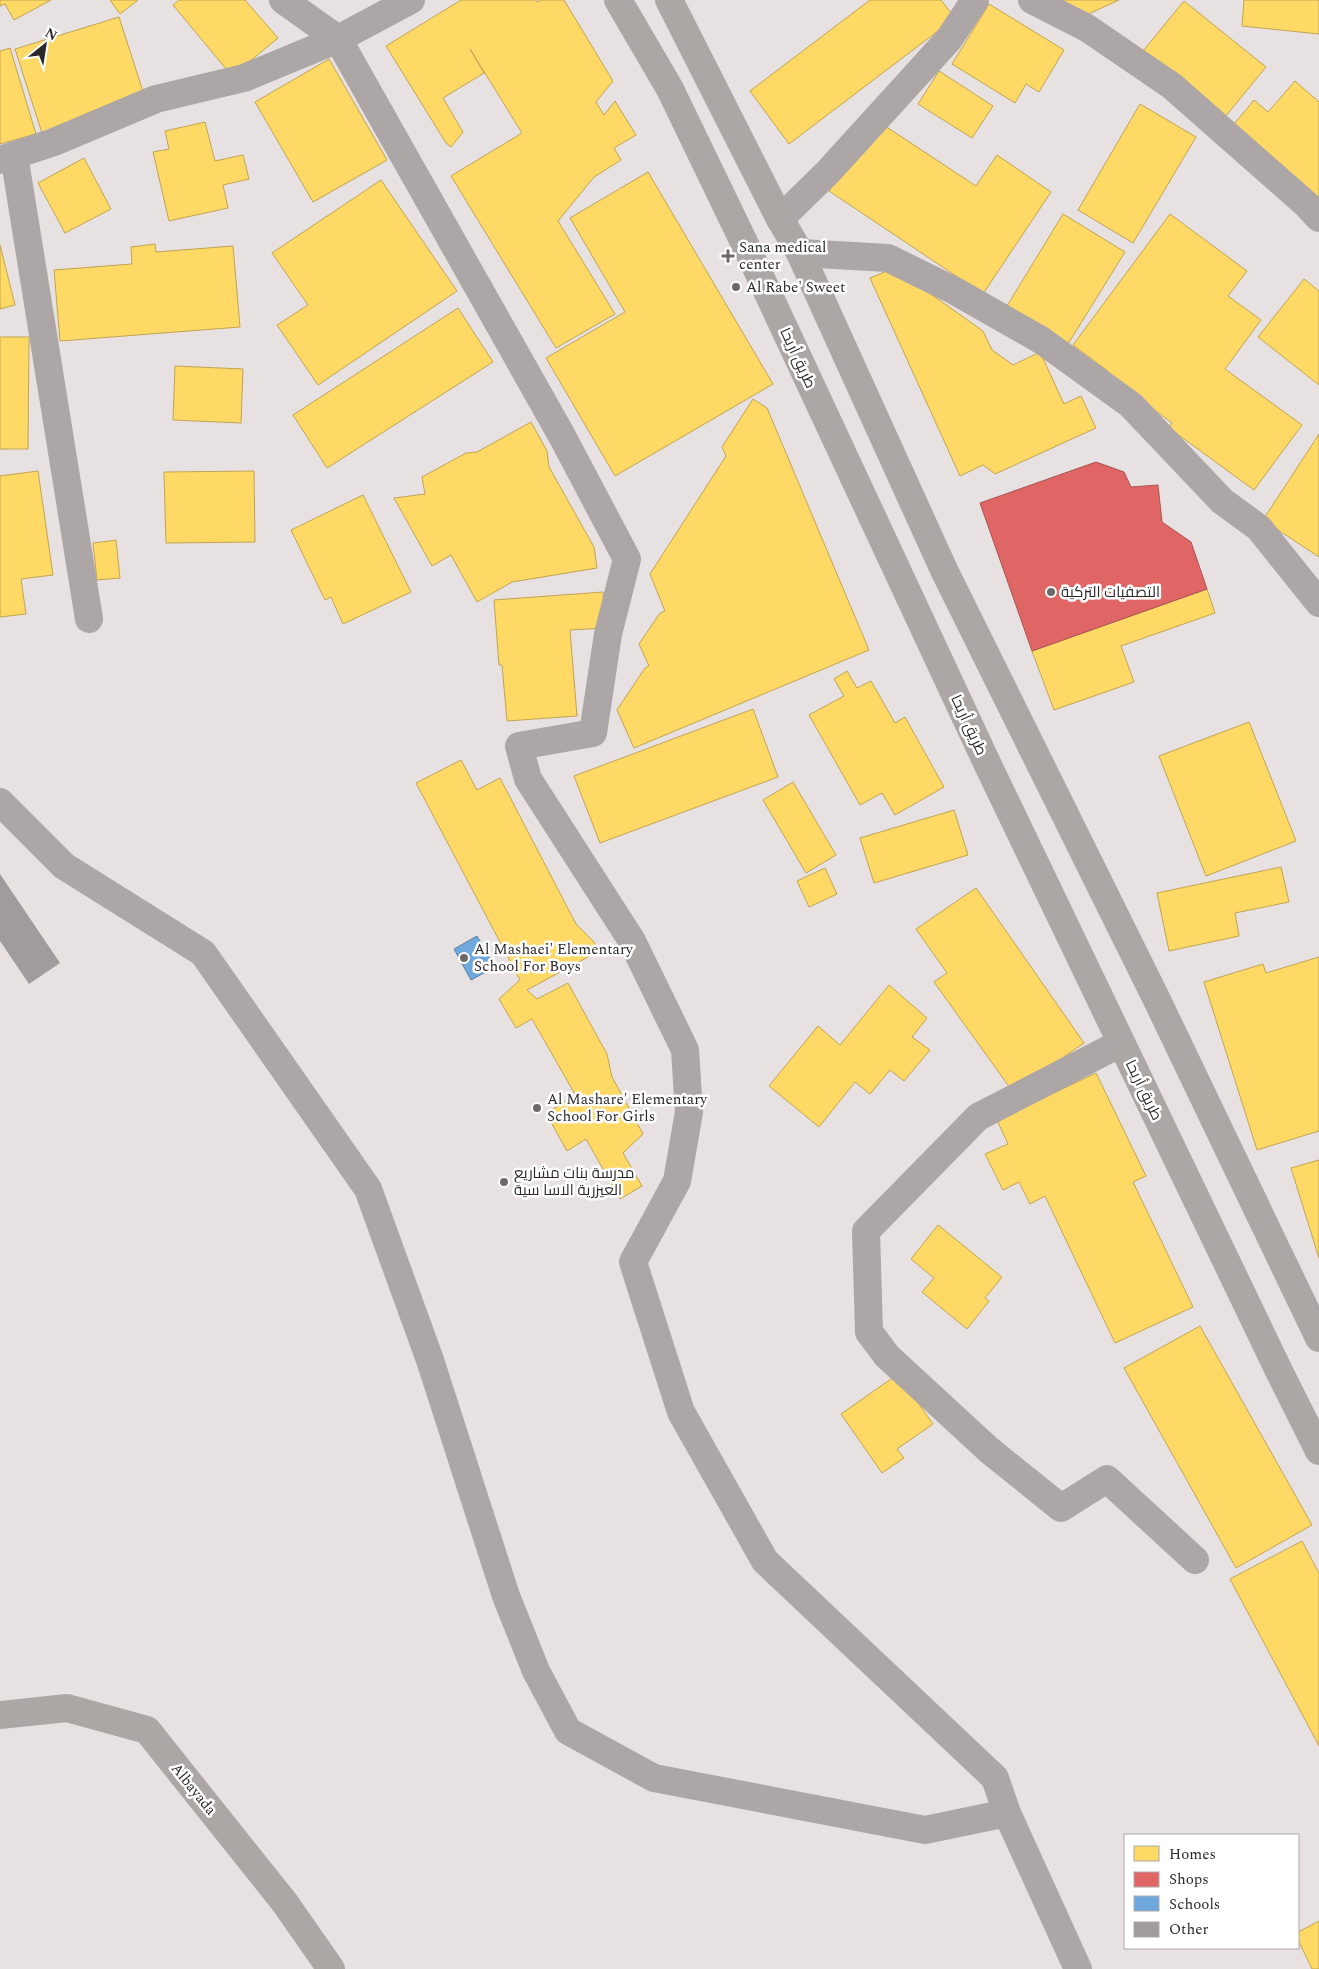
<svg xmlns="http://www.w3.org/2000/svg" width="1319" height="1969" font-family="Spectral,Cairo,serif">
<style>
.homes{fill:#ffd966;stroke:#c0a453}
.shops{fill:#e06666;stroke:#aa5353}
.schools{fill:#6fa8dc;stroke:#5b81a6}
.building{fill:#a09b9d}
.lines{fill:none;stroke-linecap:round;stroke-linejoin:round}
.street{stroke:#aca6a6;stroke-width:28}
.secondary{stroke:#aca6a5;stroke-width:28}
.poi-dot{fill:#6e6869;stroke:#fff;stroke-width:2}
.labels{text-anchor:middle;stroke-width:5;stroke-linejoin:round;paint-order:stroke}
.poi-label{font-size:15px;fill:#2c2728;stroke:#fff;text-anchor:start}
.street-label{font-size:15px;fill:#2c2728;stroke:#fff}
</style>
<rect width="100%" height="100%" fill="#e8e1e2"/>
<path class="homes" d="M 0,0 L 51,0 L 14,20 L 5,4 L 0,6 Z
M 110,0 L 138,0 L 120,14 Z
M 179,0 L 245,0 L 278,38 L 232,76 L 173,5 Z
M 461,0 L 536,0 L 537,2 L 541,0 L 564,0 L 613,81 L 596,102 L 604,115 L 615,101 L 636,135 L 614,148 L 621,160 L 594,177 L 558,221 L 615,314 L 556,348 L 451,176 L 522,133 L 470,49 L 484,73 L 443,98 L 463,132 L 451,147 L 446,143 L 386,46 Z
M 870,0 L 941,0 L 955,18 L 789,144 L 750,91 Z
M 1057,0 L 1119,0 L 1084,16 Z
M 1244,0 L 1319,0 L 1319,34 L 1242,26 Z
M 1184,1 L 1266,67 L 1225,117 L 1143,51 Z
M 989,4 L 1064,50 L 1039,92 L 1026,84 L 1015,103 L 952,64 Z
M 119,17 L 146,101 L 42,133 L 15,49 Z
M 10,48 L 36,134 L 0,144 L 0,51 Z
M 329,59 L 387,160 L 313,202 L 255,102 Z
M 939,71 L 993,106 L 972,138 L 918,104 Z
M 1295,81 L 1319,102 L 1319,195 L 1318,197 L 1234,124 L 1254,100 L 1268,112 Z
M 1140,104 L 1196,137 L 1133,243 L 1078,210 Z
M 876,120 L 976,186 L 997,155 L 1051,192 L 983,294 L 829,191 Z
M 205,122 L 215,161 L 243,155 L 249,179 L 223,185 L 228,208 L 169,221 L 153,152 L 169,149 L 165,131 Z
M 84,158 L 111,209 L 65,233 L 38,183 Z
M 648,172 L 773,384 L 615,476 L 546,358 L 625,312 L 570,218 Z
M 381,180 L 457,291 L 318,385 L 277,325 L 308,305 L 272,253 Z
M 1063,214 L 1125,252 L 1068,344 L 1007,306 Z
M 1170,214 L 1247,271 L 1228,296 L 1261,320 L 1225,369 L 1302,425 L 1254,490 L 1169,428 L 1172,423 L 1107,374 L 1109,372 L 1073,345 Z
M 155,244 L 156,252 L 233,246 L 240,327 L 60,341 L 54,270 L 132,264 L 131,247 Z
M 0,245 L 15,305 L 0,309 Z
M 894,268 L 983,331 L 992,350 L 1013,365 L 1040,352 L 1064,404 L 1081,396 L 1096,428 L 995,474 L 983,465 L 960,476 L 870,278 Z
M 1304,279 L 1319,291 L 1319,385 L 1258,337 Z
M 458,308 L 493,362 L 327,468 L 293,415 Z
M 0,337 L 29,337 L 28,449 L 0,449 Z
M 175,366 L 243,369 L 241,423 L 173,420 Z
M 753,399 L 767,408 L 869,650 L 634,748 L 617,710 L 645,668 L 649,666 L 639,644 L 660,613 L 665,611 L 650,574 L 726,456 L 722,447 Z
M 531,422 L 547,451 L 549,467 L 594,547 L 597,568 L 512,582 L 477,602 L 451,555 L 432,566 L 394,498 L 425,494 L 422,477 L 466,453 L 477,452 Z
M 1319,434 L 1319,557 L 1263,520 Z
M 38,471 L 53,575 L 21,579 L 26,614 L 0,617 L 0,476 Z
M 254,471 L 255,542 L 166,543 L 164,472 Z
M 363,495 L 411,592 L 343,624 L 331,597 L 325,600 L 291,530 Z
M 116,540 L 120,578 L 97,580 L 93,543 Z
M 1207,589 L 1215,613 L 1121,646 L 1134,682 L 1054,710 L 1032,651 Z
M 603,592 L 605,628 L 570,630 L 577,716 L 507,721 L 502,665 L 499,665 L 494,600 Z
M 847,671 L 857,688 L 871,681 L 895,723 L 905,717 L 944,787 L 895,815 L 882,793 L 860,805 L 809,715 L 844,696 L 834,679 Z
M 753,709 L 778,777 L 600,843 L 574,776 Z
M 1249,722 L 1296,841 L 1206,876 L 1159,756 Z
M 461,760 L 477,790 L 500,778 L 576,924 L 594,942 L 599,951 L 527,990 L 537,999 L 568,983 L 607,1054 L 612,1077 L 643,1134 L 623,1153 L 642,1186 L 620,1199 L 586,1139 L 567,1151 L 546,1113 L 576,1096 L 532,1019 L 516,1028 L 499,999 L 520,980 L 416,783 Z
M 793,782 L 836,855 L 806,873 L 763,800 Z
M 954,810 L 968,855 L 874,883 L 860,838 Z
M 1281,867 L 1289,902 L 1235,913 L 1239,936 L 1169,951 L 1157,893 Z
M 825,868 L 837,894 L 809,907 L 797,881 Z
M 976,888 L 1084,1043 L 1013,1092 L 934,982 L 947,973 L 916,929 Z
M 1319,957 L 1319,1131 L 1257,1150 L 1204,982 L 1263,964 L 1266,973 Z
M 889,985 L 927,1018 L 912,1037 L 930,1050 L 904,1081 L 890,1070 L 870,1094 L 855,1082 L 819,1127 L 769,1086 L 818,1026 L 840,1045 Z
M 1096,1073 L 1146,1176 L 1133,1182 L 1193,1307 L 1115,1343 L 1045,1196 L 1030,1204 L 1019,1182 L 1003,1190 L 985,1154 L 1008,1144 L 997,1120 Z
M 1319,1160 L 1319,1258 L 1291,1168 Z
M 938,1225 L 1002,1277 L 985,1298 L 989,1301 L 967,1329 L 922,1292 L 934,1278 L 911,1259 Z
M 1200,1326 L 1312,1525 L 1236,1568 L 1124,1368 Z
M 898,1374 L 933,1424 L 897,1449 L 904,1458 L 882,1473 L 841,1414 Z
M 1302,1541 L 1319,1573 L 1319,1746 L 1230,1579 Z
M 1319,1921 L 1319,1969 L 1312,1969 L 1298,1940 L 1298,1932 Z"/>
<path class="shops" d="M 1096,462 L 1124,472 L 1131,487 L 1158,485 L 1162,522 L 1191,542 L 1207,589 L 1032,651 L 980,503 Z"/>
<path class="schools" d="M 477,936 L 495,967 L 471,980 L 454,949 Z"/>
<path class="building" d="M 0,874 L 60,963 L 29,984 L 0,941 Z"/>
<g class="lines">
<path class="street" d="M 283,0 L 338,39 L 411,0
M 1032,0 L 1087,28 L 1172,86 L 1306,204 L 1319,218
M 14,155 L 89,619
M 0,160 L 54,142 L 156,99 L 244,78 L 338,39 L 562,436 L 627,559 L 608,634 L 593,733 L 519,746 L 528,779 L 632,941 L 685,1050 L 689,1112 L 677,1181 L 633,1262 L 681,1412 L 765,1561 L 995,1778 L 1007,1813 L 1078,1969
M 780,219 L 828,172 L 949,39 L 975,0
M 800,253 L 888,258 L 955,291 L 1041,340 L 1131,405 L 1222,501 L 1259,528 L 1319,603
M 0,802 L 64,866 L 203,953 L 368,1189 L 430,1360 L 506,1596 L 536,1671 L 568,1731 L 654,1778 L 925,1830 L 1007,1813
M 1121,1043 L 978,1117 L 866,1231 L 869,1332 L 887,1356 L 989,1450 L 1061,1508 L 1107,1479 L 1195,1560"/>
<path class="secondary" d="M 618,0 L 670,89 L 753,261 L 986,761 L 1279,1371 L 1319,1451
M 669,0 L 780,219 L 800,253 L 944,570 L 1156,998 L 1319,1338
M 0,1715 L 67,1708 L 147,1730 L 285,1903 L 331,1969"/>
</g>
<g class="poi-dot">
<path d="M725.5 248.5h5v5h5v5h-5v5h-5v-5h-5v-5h5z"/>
<circle cx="736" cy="287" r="5"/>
<circle cx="1051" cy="592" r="5"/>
<circle cx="464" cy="958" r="5"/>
<circle cx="537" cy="1108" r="5"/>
<circle cx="504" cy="1182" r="5"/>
</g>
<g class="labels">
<g class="poi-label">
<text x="739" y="252">Sana medical<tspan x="739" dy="17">center</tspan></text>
<text x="746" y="292">Al Rabe' Sweet</text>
<text x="1061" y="597">التصفيات التركية</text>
<text x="474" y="954">Al Mashaei' Elementary<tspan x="474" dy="17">School For Boys</tspan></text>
<text x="547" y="1104">Al Mashare' Elementary<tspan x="547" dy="17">School For Girls</tspan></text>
<text x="514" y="1178">مدرسة بنات مشاريع<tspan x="514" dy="17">العيزرية الاسا سية</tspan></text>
</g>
<g class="street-label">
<text transform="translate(798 358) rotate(65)" y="5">طريق أريحا</text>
<text transform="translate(969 725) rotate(65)" y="5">طريق أريحا</text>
<text transform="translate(1144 1090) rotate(64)" y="5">طريق أريحا</text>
<text transform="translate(194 1789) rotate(51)" y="5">Albayada</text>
</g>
</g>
<rect x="1124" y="1834" width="175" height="115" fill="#ffffff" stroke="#aba9a9"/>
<rect x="1134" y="1846" width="25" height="15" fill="#ffd966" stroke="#aba9a9"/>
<text x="1169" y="1859" font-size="15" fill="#2c2728">Homes</text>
<rect x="1134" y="1872" width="25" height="15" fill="#e06666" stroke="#aba9a9"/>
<text x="1169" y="1884" font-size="15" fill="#2c2728">Shops</text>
<rect x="1134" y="1896" width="25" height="15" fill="#6fa8dc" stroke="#aba9a9"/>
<text x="1169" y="1909" font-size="15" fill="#2c2728">Schools</text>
<rect x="1134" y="1922" width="25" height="15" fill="#a09b9d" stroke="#aba9a9"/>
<text x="1169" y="1934" font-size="15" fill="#2c2728">Other</text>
<g transform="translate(45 45) rotate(30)" stroke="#ffffff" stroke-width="4" paint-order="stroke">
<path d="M0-4L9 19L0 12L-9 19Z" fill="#2c2728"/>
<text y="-8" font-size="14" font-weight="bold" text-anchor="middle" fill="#2c2728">N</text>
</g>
</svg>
